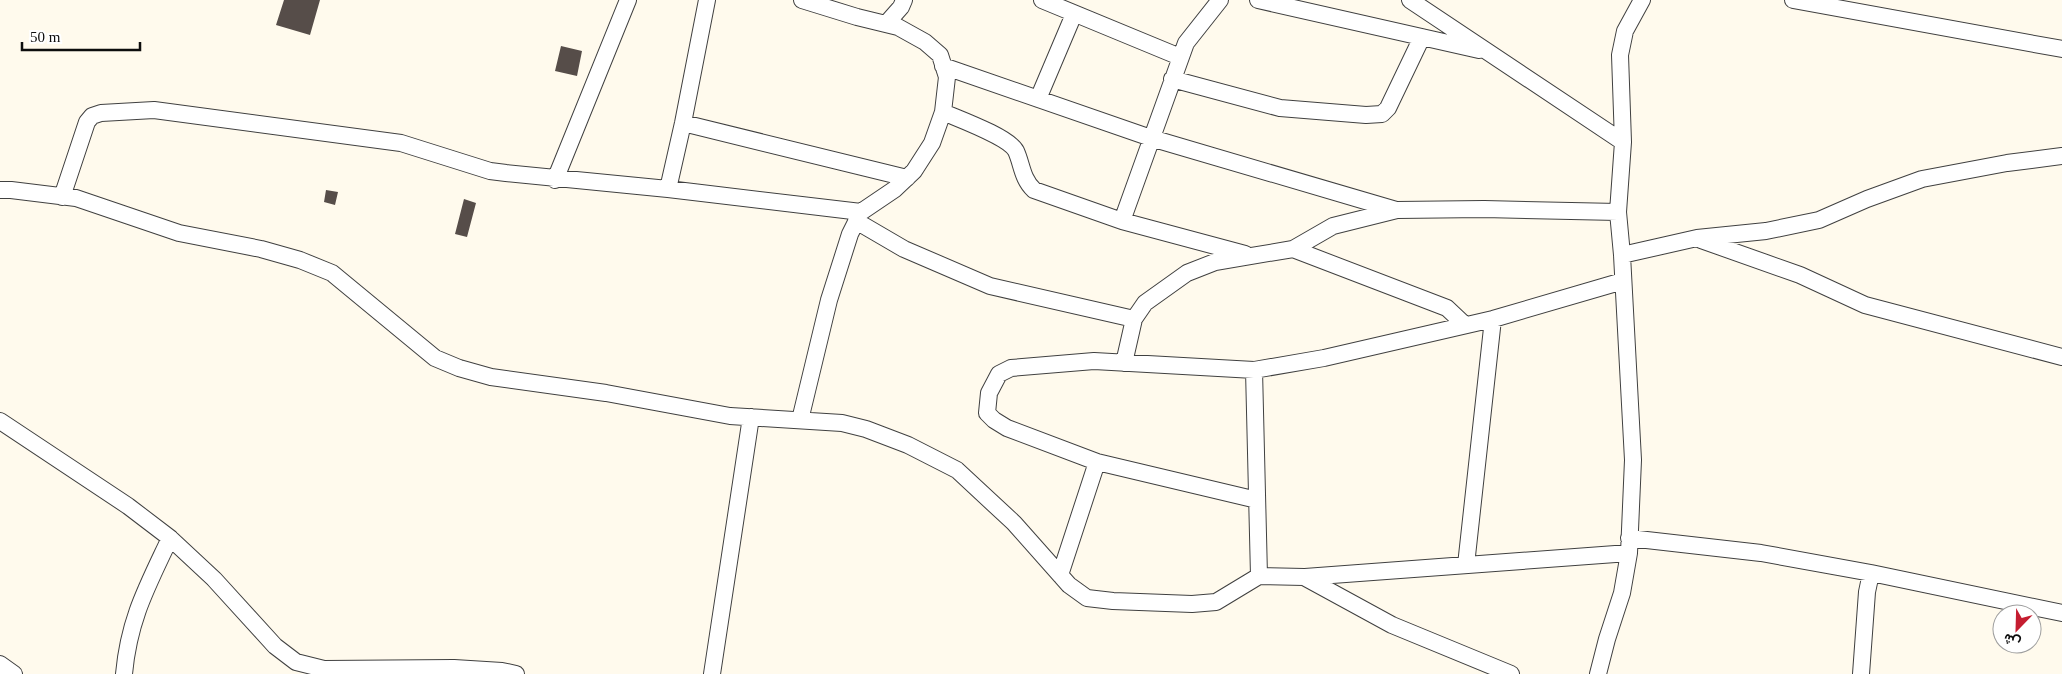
<svg xmlns="http://www.w3.org/2000/svg" width="2062" height="674" font-family="'Times New Roman',Vazirmatn,serif">
<style>
.building{fill:#564d49}
.lines{fill:none;stroke-linecap:round;stroke-linejoin:round}
.street-casing{stroke:#404040;stroke-width:18}
.street{stroke:#fff;stroke-width:16}
</style>
<rect width="100%" height="100%" fill="#fffaed"/>
<path class="building" d="M 284,0 L 320,0 L 310,35 L 276,25 Z
M 561,46 L 582,51 L 577,76 L 555,71 Z
M 326,190 L 338,192 L 335,205 L 324,202 Z
M 464,199 L 476,203 L 467,237 L 455,234 Z"/>
<g class="lines">
<defs>
<path id="street" d="M 1042,0 L 1180,57
M 1258,0 L 1479,50
M 1410,0 L 1623,142
M 1793,0 L 2062,49
M 886,24 L 901,7 L 904,0
M 943,66 L 1151,138 L 1396,210
M 1172,79 L 1280,108 L 1366,115 L 1382,114 L 1388,108 L 1422,37
M 1038,99 L 1074,14
M 943,112 C 959,119 1009,137 1016,151 C 1022,164 1022,179 1034,190 L 1122,221 L 1245,254
M 683,123 L 907,178
M 555,180 L 628,0
M 668,189 L 683,123 L 707,0
M 0,190 L 11,190 L 76,198 L 179,233 L 261,249 L 300,260 L 332,273 L 435,358 L 459,368 L 491,377 L 606,393 L 730,416 L 842,423 L 866,429 L 908,445 L 957,470 L 1014,523 L 1069,585 L 1087,598 L 1113,601 L 1192,604 L 1216,602 L 1259,576 L 1304,577 L 1392,625 L 1511,674
M 62,197 L 87,122 L 92,116 L 101,113 L 154,110 L 401,143 L 490,171 L 506,173 L 668,189 L 861,212
M 856,221 L 904,249 L 990,286 L 1134,319
M 1122,221 L 1186,43 L 1220,0
M 1701,240 L 1800,275 L 1865,305 L 2062,357
M 1293,249 L 1447,308 L 1465,325
M 1622,255 L 1697,238 L 1766,231 L 1819,220 L 1867,199 L 1922,179 L 2007,163 L 2062,156
M 1124,363 L 1134,319 L 1145,303 L 1187,273 L 1215,262 L 1293,249 L 1333,226 L 1397,210 L 1484,209 L 1618,212
M 1254,370 L 1259,576
M 800,420 L 829,300 L 850,234 L 861,212 L 895,189 L 914,171 L 932,143 L 943,112 L 947,77 L 940,55 L 925,42 L 898,27 L 857,17 L 802,0
M 0,421 L 128,506 L 170,538 L 214,579 L 275,646 L 296,662 L 324,669 L 454,668 L 502,671 L 516,674
M 1257,500 L 1097,462 L 1007,428 L 994,420 L 987,413 L 989,393 L 999,374 L 1011,368 L 1094,361 L 1254,370 L 1324,358 L 1493,319 L 1623,281
M 1629,538 L 1761,553 L 1871,573 L 1867,592 L 1861,674
M 1466,565 L 1493,319
M 1871,573 L 2062,613
M 1060,575 L 1097,462
M 1305,577 L 1629,553
M 0,664 L 14,674
M 124,674 C 129,619 147,587 170,538
M 712,674 L 751,417
M 1598,674 L 1607,639 L 1622,593 L 1629,553 L 1633,460 L 1622,255 L 1618,212 L 1623,142 L 1620,55 L 1625,31 L 1642,0"/>
</defs>
<use href="#street" class="street-casing"/>
<use href="#street" class="street"/>
</g>
<g transform="translate(2017 629) rotate(203)"><circle r="24" fill="#ffffff" stroke="#9e9e9e"/>
<path d="M0-4L9 19L0 12L-9 19Z" fill="#c51d30"/>
<text y="-8" font-size="14" font-weight="bold" text-anchor="middle" fill="#0d0d0d">ش</text>
</g>
<path d="M22 42v8h118v-8" fill="none" stroke="#0d0d0d" stroke-width="2.5"/>
<text x="30" y="42" font-size="15" fill="#0d0d0d" stroke="#ffffff" stroke-width="4" paint-order="stroke">50 m</text>
</svg>
